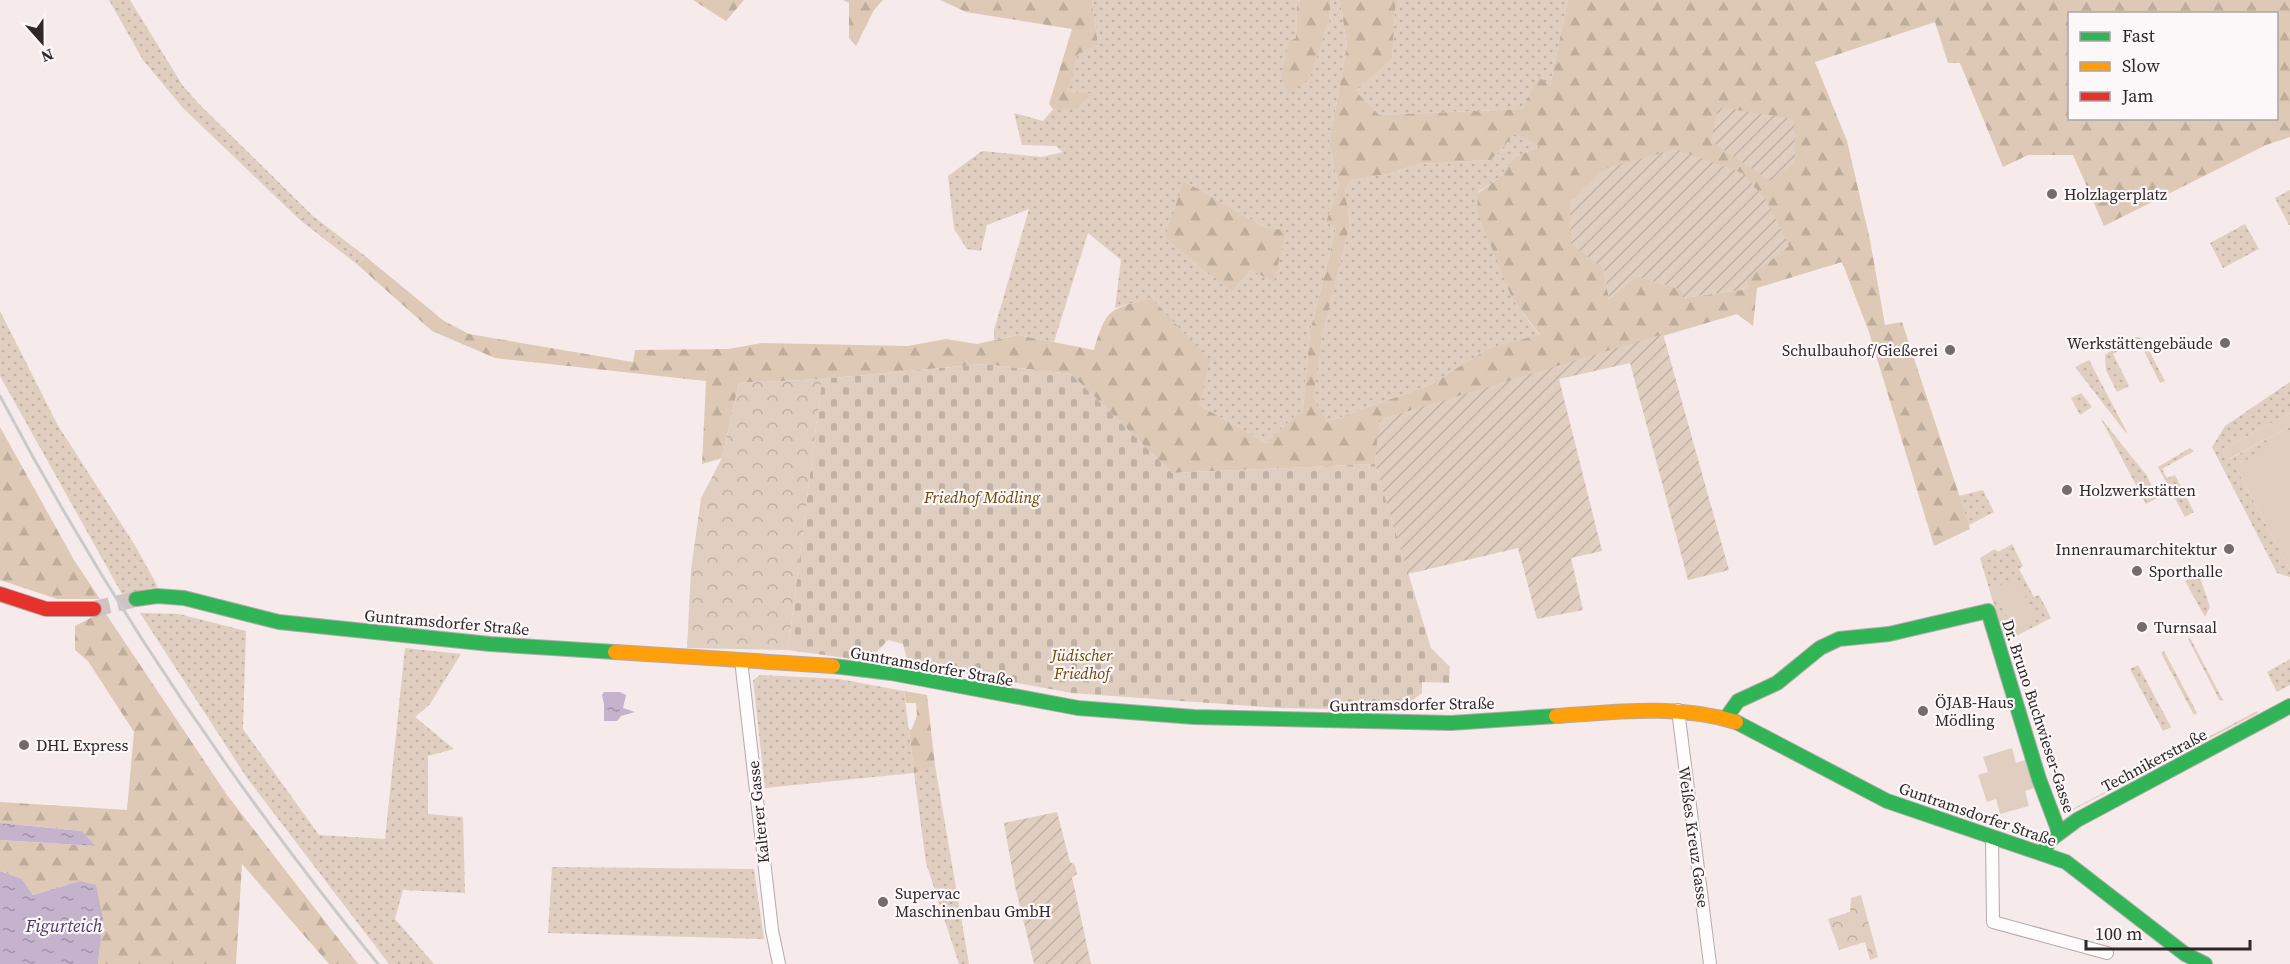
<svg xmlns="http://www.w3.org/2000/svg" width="2290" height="964" font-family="'Source Serif 4',serif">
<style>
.grass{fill:url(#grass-dots);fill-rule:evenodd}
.forest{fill:url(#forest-firs);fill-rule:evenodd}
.cemetery{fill:url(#cemetery-stones)}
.park{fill:url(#park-crowns)}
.garden{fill:url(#garden-furrows)}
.pitch{fill:#e0cec0}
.water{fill:url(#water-ripples)}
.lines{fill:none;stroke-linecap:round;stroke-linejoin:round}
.secondary-tunnel{stroke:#cfc3c4;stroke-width:16;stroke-dasharray:16 8;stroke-linecap:butt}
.street-casing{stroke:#b4aaab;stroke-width:14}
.fast-casing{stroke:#b4aaab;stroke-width:16}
.slow-casing{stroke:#b4aaab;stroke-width:16}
.jam-casing{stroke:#b4aaab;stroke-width:16}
.street{stroke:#fefcfc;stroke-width:12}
.fast{stroke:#30b455;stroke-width:14}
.slow{stroke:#ff9f0a;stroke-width:14}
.jam{stroke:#e5322d;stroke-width:14}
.rail{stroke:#ccc9c9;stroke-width:3}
.poi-dot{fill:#766b6c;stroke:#fcf7f8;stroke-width:2}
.labels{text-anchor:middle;stroke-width:4.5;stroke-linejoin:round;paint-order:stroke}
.poi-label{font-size:16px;fill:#302728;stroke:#fcf7f8;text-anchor:start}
.park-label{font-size:16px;font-style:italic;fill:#6b4707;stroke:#fcf7f8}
.street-label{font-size:16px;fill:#302728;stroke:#fcf7f8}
.water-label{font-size:18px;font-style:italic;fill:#523769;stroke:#fcf7f8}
</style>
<defs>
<pattern id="grass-dots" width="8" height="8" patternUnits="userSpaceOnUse" patternTransform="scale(1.5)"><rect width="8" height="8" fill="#e0cec0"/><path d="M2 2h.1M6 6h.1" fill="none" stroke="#c0b1a5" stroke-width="1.8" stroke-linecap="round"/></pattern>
<pattern id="forest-firs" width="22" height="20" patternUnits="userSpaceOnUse" patternTransform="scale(1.5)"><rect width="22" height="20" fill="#dec9b6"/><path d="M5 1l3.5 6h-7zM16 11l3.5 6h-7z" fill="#bfad9c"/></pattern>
<pattern id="cemetery-stones" width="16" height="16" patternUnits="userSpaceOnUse" patternTransform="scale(1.5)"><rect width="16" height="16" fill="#e0cec0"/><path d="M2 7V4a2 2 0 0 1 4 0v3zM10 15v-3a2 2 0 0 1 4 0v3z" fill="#c0b1a5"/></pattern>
<pattern id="park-crowns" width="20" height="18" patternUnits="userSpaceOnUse" patternTransform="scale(1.5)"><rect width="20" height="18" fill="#e0cec0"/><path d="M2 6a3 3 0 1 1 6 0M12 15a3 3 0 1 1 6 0" fill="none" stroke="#c0b1a5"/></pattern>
<pattern id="garden-furrows" width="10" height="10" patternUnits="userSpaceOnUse" patternTransform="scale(1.5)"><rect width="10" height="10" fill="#e0cec0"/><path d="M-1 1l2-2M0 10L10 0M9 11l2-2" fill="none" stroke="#c0b1a5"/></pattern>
<pattern id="water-ripples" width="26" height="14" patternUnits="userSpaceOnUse" patternTransform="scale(1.5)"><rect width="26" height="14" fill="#c5b3ce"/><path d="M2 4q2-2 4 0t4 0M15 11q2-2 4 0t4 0" fill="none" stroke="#a092a7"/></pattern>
</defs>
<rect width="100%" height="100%" fill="#f7eaeb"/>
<path class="grass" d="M 109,0 L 130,0 L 183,86 L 200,105 L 313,216 L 365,256 L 358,265 L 300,220 L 183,108 L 143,60 Z
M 1092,0 L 1300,0 L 1297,3 L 1296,38 L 1310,77 L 1329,20 L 1331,0 L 1340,0 L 1347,46 L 1329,144 L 1339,186 L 1326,222 L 1336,228 L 1310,332 L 1303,409 L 1266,443 L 1199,405 L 1151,298 L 1115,308 L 1121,260 L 1088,233 L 1054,342 L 1018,335 L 994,340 L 994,330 L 1029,209 L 987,225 L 981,251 L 967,249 L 954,229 L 948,176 L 982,151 L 1042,157 L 1063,152 L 1056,146 L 1022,145 L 1014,113 L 1043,121 L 1053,109 L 1078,109 L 1091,94 L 1066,92 L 1078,54 L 1098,45 ZM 1184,181 L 1266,228 L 1274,281 L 1251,270 L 1232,292 Z
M 1396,0 L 1568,0 L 1550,85 L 1539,78 L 1522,109 L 1378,115 L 1354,91 L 1392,59 Z
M 1515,134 L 1542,147 L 1515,156 L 1499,178 L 1478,192 L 1512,298 L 1540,336 L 1489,348 L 1430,385 L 1327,422 L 1312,397 L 1323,332 L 1350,225 L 1345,190 L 1350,180 L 1388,174 L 1418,164 L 1491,160 Z
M 2290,190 L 2290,225 L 2289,225 L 2275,198 Z
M 2245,224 L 2259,249 L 2223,268 L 2210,243 Z
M 0,311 L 57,424 L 136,547 L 158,587 L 122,594 L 0,376 Z
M 2137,337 L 2143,339 L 2165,381 L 2160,383 L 2139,341 L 2134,343 L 2132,339 Z
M 2121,344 L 2124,348 L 2113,354 L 2129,386 L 2117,392 L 2106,370 L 2105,355 Z
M 2089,360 L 2127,432 L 2126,433 L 2075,367 Z
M 2290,382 L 2290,413 L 2223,449 L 2229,459 L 2290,427 L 2290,487 L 2235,466 L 2290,570 L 2290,577 L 2277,573 L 2212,447 L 2225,426 Z
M 2081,393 L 2092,407 L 2080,415 L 2071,398 Z
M 2100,417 L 2147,476 L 2157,498 L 2146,504 Z
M 2190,448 L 2194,451 L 2162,469 L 2167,478 L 2175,475 L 2194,512 L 2185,517 L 2158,467 Z
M 1983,490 L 1994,512 L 1969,525 L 1959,496 Z
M 2012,544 L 2023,566 L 2019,569 L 2034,597 L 2039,595 L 2051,618 L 2005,642 L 1980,558 L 1995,549 L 1998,552 Z
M 2199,574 L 2210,607 L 2205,617 L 2185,581 Z
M 140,613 L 179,614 L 246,631 L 243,729 L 319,835 L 385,839 L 405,648 L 461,654 L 430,704 L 415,717 L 454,749 L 428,756 L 428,814 L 463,817 L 465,893 L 403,890 L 395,919 L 434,964 L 389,964 L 247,778 Z
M 2190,638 L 2223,700 L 2220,701 L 2188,639 Z
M 2164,651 L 2197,713 L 2194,715 L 2161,653 Z
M 2290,659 L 2290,685 L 2277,692 L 2267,672 Z
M 2138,665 L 2171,727 L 2163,731 L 2130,669 Z
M 760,675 L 839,679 L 904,691 L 914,772 L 935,765 L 969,964 L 959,964 L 926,863 L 914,773 L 765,788 L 753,680 Z
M 2257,711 L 2258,713 L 2069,812 L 2069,811 Z
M 552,867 L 754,869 L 764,939 L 548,933 Z"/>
<path class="forest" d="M 693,0 L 744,0 L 726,21 Z
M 843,0 L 883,0 L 874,10 L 856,46 L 849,38 L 849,3 Z
M 940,0 L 1092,0 L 1098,45 L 1078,54 L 1067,92 L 1092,93 L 1078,109 L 1053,109 L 1049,104 L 1072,29 L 966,12 Z
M 1300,0 L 1331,0 L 1329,20 L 1310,78 L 1288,94 L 1281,75 L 1289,42 L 1296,38 L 1297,3 Z
M 1340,0 L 1396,0 L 1392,59 L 1355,91 L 1379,115 L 1522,109 L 1539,77 L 1550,85 L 1568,0 L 2290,0 L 2290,137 L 2266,145 L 2104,226 L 2073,155 L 2028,155 L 2003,167 L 1960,63 L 1948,63 L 1935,22 L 1815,62 L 1847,141 L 1870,240 L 1885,325 L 1902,322 L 1969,525 L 1970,529 L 1934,546 L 1869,332 L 1842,262 L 1757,288 L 1753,326 L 1737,314 L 1380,420 L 1375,464 L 1172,473 L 1071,374 L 983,364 L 822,379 L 739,383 L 722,458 L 702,464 L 706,381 L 495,358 L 432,331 L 358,265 L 365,256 L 444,321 L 469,334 L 633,362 L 635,350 L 728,349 L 762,343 L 908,346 L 946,339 L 977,344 L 1018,335 L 1094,350 C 1107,307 1109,310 1151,298 L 1210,360 L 1199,405 L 1266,443 L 1303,409 L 1310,332 L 1336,228 L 1326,222 L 1339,186 L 1329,144 L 1347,46 ZM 2070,14 L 2276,14 L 2276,118 L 2070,118 ZM 1515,134 L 1541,147 L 1515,156 L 1499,178 L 1478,193 L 1477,211 L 1512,298 L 1540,335 L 1489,348 L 1430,385 L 1327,422 L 1313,397 L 1323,332 L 1350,225 L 1345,190 L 1350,180 L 1388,174 L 1418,164 L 1491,160 ZM 1604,269 L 1746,280 L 1748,289 L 1683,298 L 1683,290 L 1636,276 L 1609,299 Z
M 1184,181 L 1266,228 L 1286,230 L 1274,282 L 1251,270 L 1232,292 L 1165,237 Z
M 0,427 L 74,560 L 100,599 L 57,599 L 0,580 Z
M 104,611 L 227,795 L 358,964 L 329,964 L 242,864 L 236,964 L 98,964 L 103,920 L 80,881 L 33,895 L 22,879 L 0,871 L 0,840 L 94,846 L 82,831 L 0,823 L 0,802 L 127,810 L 134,732 L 88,661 L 75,650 L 75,626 Z
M 904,691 L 927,695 L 935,765 L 914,773 L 909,730 L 912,729 L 917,715 L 916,703 L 906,703 Z"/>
<path class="cemetery" d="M 983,364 L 1071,374 L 1172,473 L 1375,464 L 1431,648 L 1450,667 L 1449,683 L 1422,682 L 1422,693 L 1410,702 L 1384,703 L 1384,710 L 1280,708 L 1072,693 L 908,663 L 903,644 L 888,640 L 868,661 L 788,650 L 822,379 Z"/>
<path class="park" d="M 822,379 L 788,650 L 687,648 L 691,570 L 701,498 L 722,458 L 739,383 Z
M 1861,895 L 1878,957 L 1870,960 L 1865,942 L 1839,950 L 1828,919 L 1850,912 L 1851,898 Z"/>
<path class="garden" d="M 1718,107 L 1794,119 L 1795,162 L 1770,181 L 1711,141 Z
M 1675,149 L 1742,173 L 1766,200 L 1789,246 L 1746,280 L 1748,289 L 1683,298 L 1682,290 L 1636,276 L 1609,299 L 1604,269 L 1571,244 L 1570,202 L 1604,169 Z
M 1663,334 L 1729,570 L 1688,580 L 1630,363 L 1559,379 L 1602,551 L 1571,558 L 1583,610 L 1537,619 L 1518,548 L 1408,574 L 1375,464 L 1379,420 Z
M 1057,812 L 1070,862 L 1075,865 L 1077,874 L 1072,877 L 1091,964 L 1034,964 L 1015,886 L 1004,823 Z"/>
<path class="pitch" d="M 2290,413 L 2290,427 L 2228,459 L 2223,449 Z
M 2290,430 L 2290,570 L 2235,466 L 2269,448 L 2266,443 Z
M 2015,577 L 2037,618 L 2015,631 L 1992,589 Z
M 2012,748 L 2016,763 L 2025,760 L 2034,788 L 2025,791 L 2029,806 L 2000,814 L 1996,799 L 1987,802 L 1978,775 L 1988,772 L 1983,757 Z"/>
<path class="water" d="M 604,692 L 620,692 L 626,695 L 623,708 L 635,712 L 621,716 L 617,721 L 604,721 L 604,704 L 602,695 Z
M 0,823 L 82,831 L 95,846 L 0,840 Z
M 0,871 L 22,879 L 33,895 L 80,881 L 96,885 L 103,920 L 98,964 L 0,964 Z"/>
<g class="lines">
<path class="secondary-tunnel" d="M 94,609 L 136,599"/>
<defs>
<path id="street" d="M 741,660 L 772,930 L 779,964
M 1678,710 L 1710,964
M 1992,837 L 1993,922 L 2107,953"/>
<path id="fast" d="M 136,599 L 157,596 L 184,598 L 279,622 L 490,644 L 615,652
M 833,666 L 891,673 L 1078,708 L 1194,717 L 1451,723 L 1556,716
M 1726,718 L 1738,701 L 1777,683 L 1820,648 L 1839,639 L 1889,634 L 1988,611 L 2039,779 L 2059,832
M 1736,722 L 1887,801 L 2066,862 L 2185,954 L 2205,964
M 2043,853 L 2050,840 L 2077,820 L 2290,706"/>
<path id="slow" d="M 615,652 L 833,666
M 1556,716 C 1617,712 1677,704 1736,722"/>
<path id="jam" d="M 0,594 L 46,609 L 94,609"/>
</defs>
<use href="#street" class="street-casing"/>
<use href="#fast" class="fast-casing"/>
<use href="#slow" class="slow-casing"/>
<use href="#jam" class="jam-casing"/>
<use href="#street" class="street"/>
<use href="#fast" class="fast"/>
<use href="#slow" class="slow"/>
<use href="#jam" class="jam"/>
<path class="rail" d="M 0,396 C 107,599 234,787 378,964"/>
</g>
<g class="poi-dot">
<circle cx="2052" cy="194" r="6"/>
<circle cx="2225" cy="343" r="6"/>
<circle cx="1950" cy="350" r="6"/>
<circle cx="2067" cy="490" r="6"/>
<circle cx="2229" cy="549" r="6"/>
<circle cx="2137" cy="571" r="6"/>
<circle cx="2142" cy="627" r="6"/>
<circle cx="1923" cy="711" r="6"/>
<circle cx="24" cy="745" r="6"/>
<circle cx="883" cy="902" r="6"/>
</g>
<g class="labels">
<g class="poi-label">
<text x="2064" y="200">Holzlagerplatz</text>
<text x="2213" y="349" text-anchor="end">Werkstättengebäude</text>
<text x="1938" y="356" text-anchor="end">Schulbauhof/Gießerei</text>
<text x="2079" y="496">Holzwerkstätten</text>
<text x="2217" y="555" text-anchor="end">Innenraumarchitektur</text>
<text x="2149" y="577">Sporthalle</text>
<text x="2154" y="633">Turnsaal</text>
<text x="1935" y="708">ÖJAB-Haus<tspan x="1935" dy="18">Mödling</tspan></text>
<text x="36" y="751">DHL Express</text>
<text x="895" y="899">Supervac<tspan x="895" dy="18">Maschinenbau GmbH</tspan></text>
</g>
<g class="park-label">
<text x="982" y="503">Friedhof Mödling</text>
<text x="1082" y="661">Jüdischer<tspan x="1082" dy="18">Friedhof</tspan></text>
</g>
<g class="street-label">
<text transform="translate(447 622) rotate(5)" y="6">Guntramsdorfer Straße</text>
<text transform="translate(932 666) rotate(10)" y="6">Guntramsdorfer Straße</text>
<text transform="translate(1412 704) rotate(-1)" y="6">Guntramsdorfer Straße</text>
<text transform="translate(2039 716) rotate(72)" y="6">Dr. Bruno Buchwieser-Gasse</text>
<text transform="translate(2154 760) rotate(-28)" y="6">Technikerstraße</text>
<text transform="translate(758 812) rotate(-96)" y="6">Kalterer Gasse</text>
<text transform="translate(1978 814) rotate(19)" y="6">Guntramsdorfer Straße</text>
<text transform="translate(1694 837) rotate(82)" y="6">Weißes Kreuz Gasse</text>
</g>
<g class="water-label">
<text x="64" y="932">Figurteich</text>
</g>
</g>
<rect x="2068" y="12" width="210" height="108" fill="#fcf7f8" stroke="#aaa4a5" stroke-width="1.5"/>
<rect x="2080" y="32" width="30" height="9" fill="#30b455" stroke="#aaa4a5" stroke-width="1.5"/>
<text x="2122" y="42" font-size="18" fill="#302728">Fast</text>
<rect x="2080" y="62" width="30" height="9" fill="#ff9f0a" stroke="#aaa4a5" stroke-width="1.5"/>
<text x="2122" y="72" font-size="18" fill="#302728">Slow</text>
<rect x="2080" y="92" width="30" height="9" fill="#e5322d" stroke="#aaa4a5" stroke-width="1.5"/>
<text x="2122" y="102" font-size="18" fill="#302728">Jam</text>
<g transform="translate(42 42) rotate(159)" stroke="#fcf7f8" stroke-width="4.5" paint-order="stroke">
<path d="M0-4.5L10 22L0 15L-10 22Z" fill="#302728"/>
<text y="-9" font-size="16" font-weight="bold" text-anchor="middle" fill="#302728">N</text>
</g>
<path d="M2086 940v9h164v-9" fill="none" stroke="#302728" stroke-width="3"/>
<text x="2095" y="940" font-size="18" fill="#302728" stroke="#fcf7f8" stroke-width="4.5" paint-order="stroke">100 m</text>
</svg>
